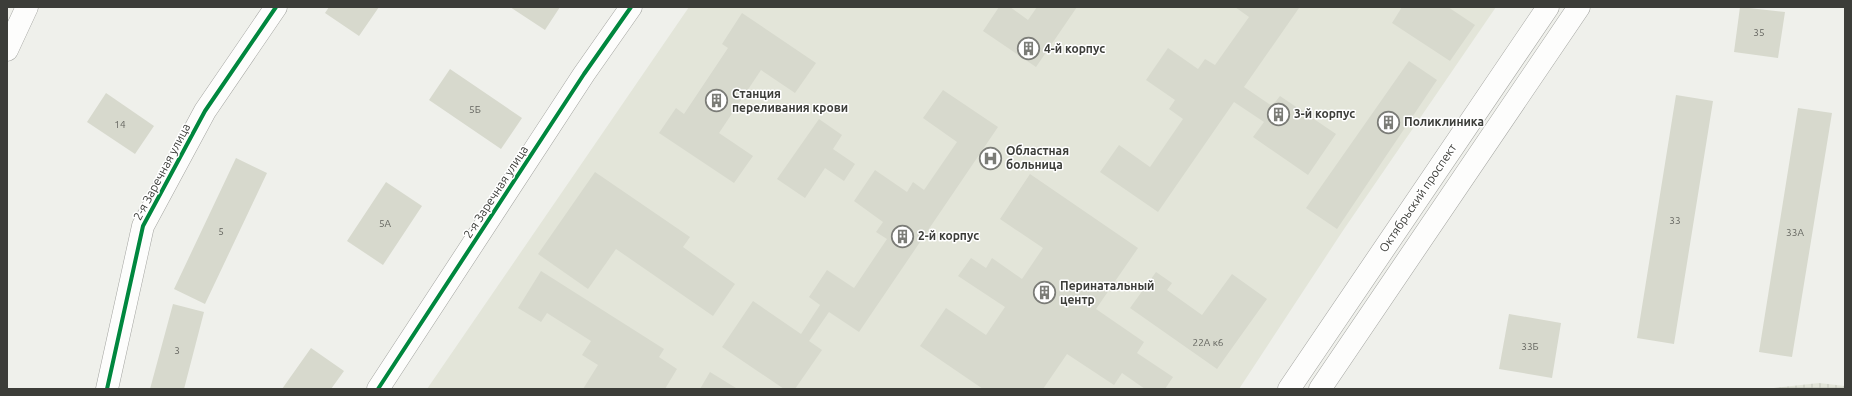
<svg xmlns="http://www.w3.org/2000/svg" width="1852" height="396" font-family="Ubuntu,sans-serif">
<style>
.built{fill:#e3e5d9}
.industrial{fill:url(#industrial-grid)}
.building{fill:#d7d9cd}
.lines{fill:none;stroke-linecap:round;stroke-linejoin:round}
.minor-casing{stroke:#a3a4a0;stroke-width:23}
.major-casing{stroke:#a3a4a0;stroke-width:23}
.minor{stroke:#fdfdfc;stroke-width:22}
.major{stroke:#fdfdfc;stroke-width:22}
.cycleway-casing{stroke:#fff;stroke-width:6}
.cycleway{stroke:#00873e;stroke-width:4}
.labels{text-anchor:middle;stroke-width:3;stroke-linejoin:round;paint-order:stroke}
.number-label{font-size:10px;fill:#63645e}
.poi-label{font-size:12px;font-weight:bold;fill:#3c3d39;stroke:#fff;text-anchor:start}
.street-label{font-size:12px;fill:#3c3d39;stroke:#fff}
</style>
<defs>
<pattern id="industrial-grid" width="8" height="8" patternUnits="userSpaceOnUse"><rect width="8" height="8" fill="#e3e5d9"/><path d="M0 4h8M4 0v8" fill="none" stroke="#c4c5bb"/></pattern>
</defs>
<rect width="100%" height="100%" fill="#eff0eb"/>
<path class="built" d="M 689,7 L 1496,7 L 1342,232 L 1239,389 L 427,389 Z"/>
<path class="industrial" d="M 1819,383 L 1845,386 L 1845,389 L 1765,389 Z"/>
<path class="building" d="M 329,7 L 379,7 L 359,36 L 325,13 Z
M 510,7 L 560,7 L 545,30 Z
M 999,7 L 1010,7 L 1028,20 L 1037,7 L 1077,7 L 1036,67 L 983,31 Z
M 1235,7 L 1299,8 L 1244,87 L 1272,106 L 1280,96 L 1336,134 L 1308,175 L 1253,137 L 1264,122 L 1234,102 L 1158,212 L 1100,172 L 1119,145 L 1150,167 L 1183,119 L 1169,109 L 1175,100 L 1146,80 L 1168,48 L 1198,69 L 1205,59 L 1215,65 L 1249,17 Z
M 1402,7 L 1448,7 L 1475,25 L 1450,61 L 1392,23 Z
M 1740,7 L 1785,12 L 1778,58 L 1734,52 Z
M 742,13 L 816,63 L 795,93 L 761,70 L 719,133 L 753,156 L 734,183 L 659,133 L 676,108 L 684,114 L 728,48 L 722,44 Z
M 1409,61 L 1437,80 L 1337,229 L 1306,208 Z
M 450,69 L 522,118 L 501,149 L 429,100 Z
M 943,90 L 998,127 L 859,332 L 829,312 L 809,341 L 822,350 L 795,389 L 784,389 L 722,347 L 753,301 L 801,334 L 820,305 L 809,297 L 827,270 L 854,288 L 887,239 L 876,232 L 883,222 L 854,201 L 875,170 L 907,192 L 913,182 L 924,190 L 957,142 L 923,118 Z
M 106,93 L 154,126 L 135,154 L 87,122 Z
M 1676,95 L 1713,101 L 1674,344 L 1637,338 Z
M 1798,108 L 1832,113 L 1792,357 L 1759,352 Z
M 819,119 L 842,135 L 833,149 L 855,164 L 844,181 L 825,168 L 805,198 L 777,179 Z
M 236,158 L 267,173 L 205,304 L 174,289 Z
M 595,172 L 690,237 L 683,247 L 735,284 L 713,316 L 616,249 L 588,289 L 538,254 Z
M 1030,174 L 1138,248 L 1096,309 L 1144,342 L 1137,353 L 1173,377 L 1165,389 L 1145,389 L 1122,373 L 1114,385 L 1067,354 L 1043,389 L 983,389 L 920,346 L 946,308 L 986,335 L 1005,307 L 958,276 L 971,258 L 986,268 L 992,258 L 1022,279 L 1043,248 L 1000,219 Z
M 386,182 L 422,206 L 383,265 L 347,241 Z
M 541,271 L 664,349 L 659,357 L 677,369 L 665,389 L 583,389 L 598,365 L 582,355 L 591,341 L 547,313 L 541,322 L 518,308 Z
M 1156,272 L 1172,283 L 1167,290 L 1202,315 L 1232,274 L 1267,299 L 1217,369 L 1130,308 Z
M 173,304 L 204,312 L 184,389 L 150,389 Z
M 1509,314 L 1561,323 L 1552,378 L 1499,369 Z
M 311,348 L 344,371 L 331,389 L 282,389 Z
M 710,372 L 736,388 L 736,389 L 700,389 Z"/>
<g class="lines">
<defs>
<path id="minor" d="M 7,50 L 27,7
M 107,389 L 143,226 L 205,111 L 276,7
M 378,389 L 584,74 L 631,7"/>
<path id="major" d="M 1289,389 L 1548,7
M 1320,389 L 1579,7"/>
</defs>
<use href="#minor" class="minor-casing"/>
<use href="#major" class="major-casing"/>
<use href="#minor" class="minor"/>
<use href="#major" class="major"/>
<defs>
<path id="cycleway" d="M 107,389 L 143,226 L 205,111 L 276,7
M 378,389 L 584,74 L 631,7"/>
</defs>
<use href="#cycleway" class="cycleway-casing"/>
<use href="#cycleway" class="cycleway"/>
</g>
<defs>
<symbol id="building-ring" viewBox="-11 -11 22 22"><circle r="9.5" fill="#fff" stroke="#7b7c77" stroke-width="1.5"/><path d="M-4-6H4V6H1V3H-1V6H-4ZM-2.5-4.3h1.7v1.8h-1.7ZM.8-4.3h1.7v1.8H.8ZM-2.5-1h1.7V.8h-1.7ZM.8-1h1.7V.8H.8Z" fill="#7b7c77"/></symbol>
<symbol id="hospital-ring" viewBox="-11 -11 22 22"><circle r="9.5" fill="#fff" stroke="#7b7c77" stroke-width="1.5"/><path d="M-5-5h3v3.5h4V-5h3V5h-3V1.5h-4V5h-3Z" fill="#7b7c77"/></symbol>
</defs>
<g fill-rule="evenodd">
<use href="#building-ring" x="1016" y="36" width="25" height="25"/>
<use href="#building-ring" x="704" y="88" width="25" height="25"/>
<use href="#building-ring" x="1266" y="102" width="25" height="25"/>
<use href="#building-ring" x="1376" y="110" width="25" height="25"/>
<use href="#hospital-ring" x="978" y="146" width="25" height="25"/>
<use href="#building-ring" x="890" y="224" width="25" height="25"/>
<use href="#building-ring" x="1032" y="280" width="25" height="25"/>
</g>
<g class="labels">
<g class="number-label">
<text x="1759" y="36">35</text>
<text x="475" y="113">5Б</text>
<text x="120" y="128">14</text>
<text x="1675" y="224">33</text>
<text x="385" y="227">5А</text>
<text x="221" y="235">5</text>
<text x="1795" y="236">33А</text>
<text x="1208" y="346">22А к6</text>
<text x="1530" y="350">33Б</text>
<text x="177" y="354">3</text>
</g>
<g class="poi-label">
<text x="1044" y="53">4-й корпус</text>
<text x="732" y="98">Станция<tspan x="732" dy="14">переливания крови</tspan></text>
<text x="1294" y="118">3-й корпус</text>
<text x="1404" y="126">Поликлиника</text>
<text x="1006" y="155">Областная<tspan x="1006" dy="14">больница</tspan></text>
<text x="918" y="240">2-й корпус</text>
<text x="1060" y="290">Перинатальный<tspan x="1060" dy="14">центр</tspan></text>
</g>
<g class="street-label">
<text transform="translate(162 172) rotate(-62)" y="4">2-я Заречная улица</text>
<text transform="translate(496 192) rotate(-57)" y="4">2-я Заречная улица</text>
<text transform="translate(1418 198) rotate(-56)" y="4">Октябрьский проспект</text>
</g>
</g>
<rect width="1852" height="396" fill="none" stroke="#3c3d39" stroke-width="16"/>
</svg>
